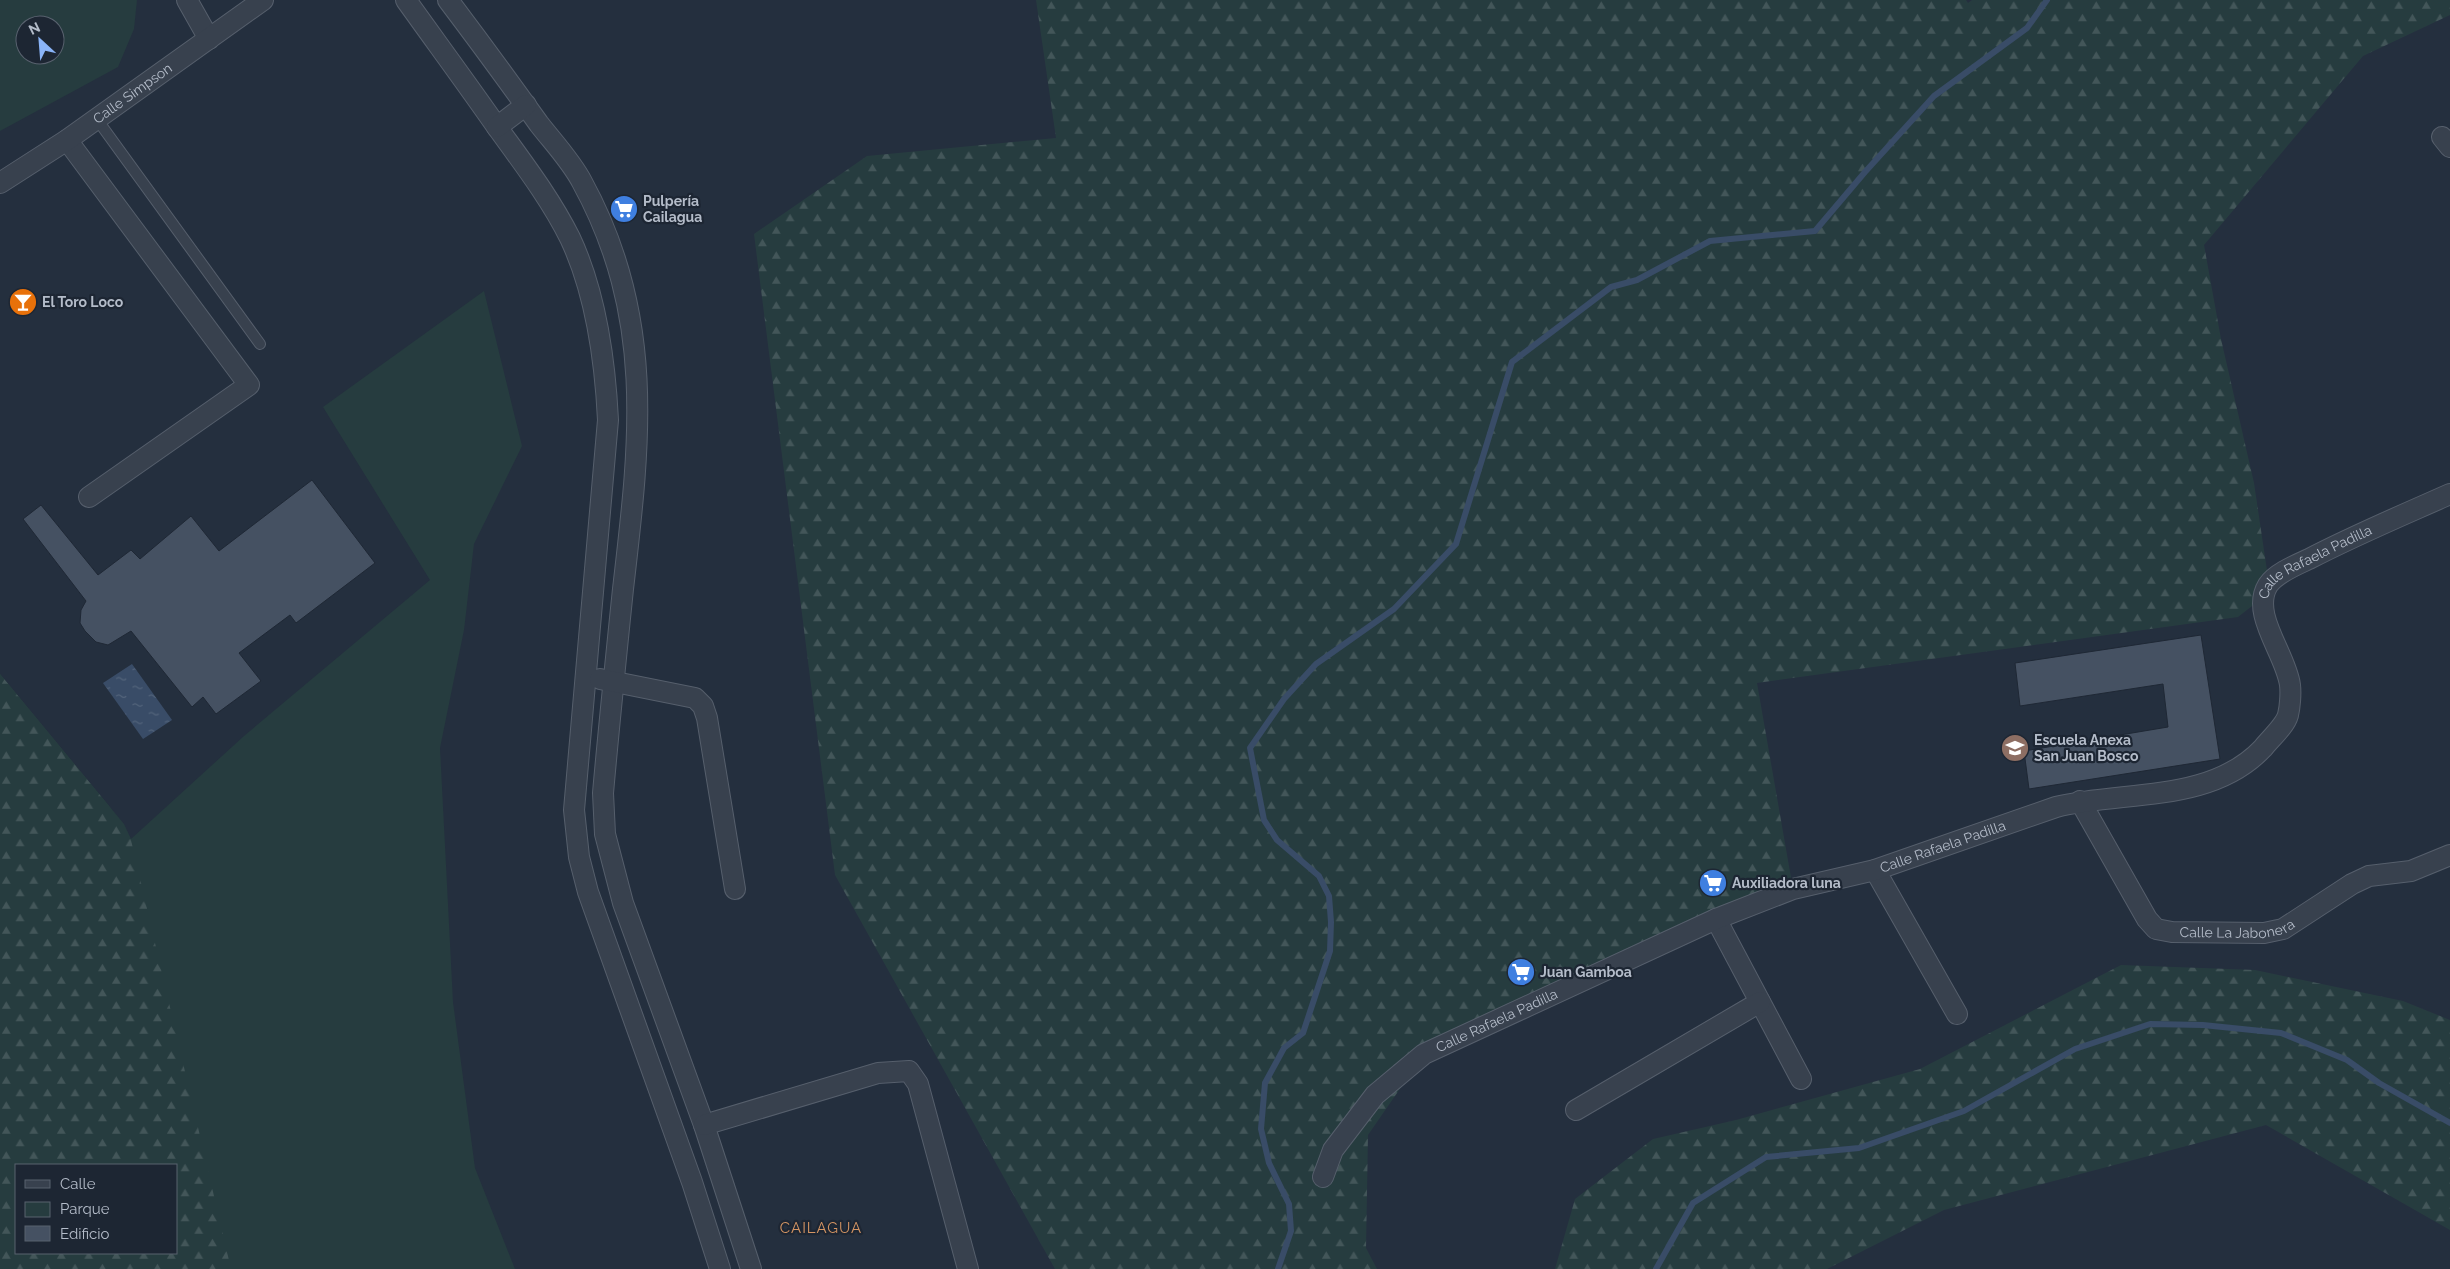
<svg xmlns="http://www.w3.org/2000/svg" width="2450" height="1269" font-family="Raleway,sans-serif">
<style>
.green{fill:#263c3f;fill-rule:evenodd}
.forest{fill:url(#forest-firs);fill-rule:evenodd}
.water{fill:url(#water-ripples)}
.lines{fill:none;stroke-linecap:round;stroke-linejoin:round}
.stream{stroke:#394c67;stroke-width:6}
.building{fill:#455162;stroke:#1f2835}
.service-casing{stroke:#565f6c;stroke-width:12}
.minor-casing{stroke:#565f6c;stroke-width:22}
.service{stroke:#38414e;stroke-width:10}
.minor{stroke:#38414e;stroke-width:20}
.labels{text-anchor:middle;stroke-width:4.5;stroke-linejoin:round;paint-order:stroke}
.street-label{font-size:14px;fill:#b4bcc9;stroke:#1d2633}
.poi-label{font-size:14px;font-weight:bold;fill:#b4bcc9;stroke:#1d2633;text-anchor:start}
.neighbourhood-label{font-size:15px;letter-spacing:1px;fill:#d59563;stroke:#1d2633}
</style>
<defs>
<pattern id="forest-firs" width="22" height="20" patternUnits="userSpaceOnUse" patternTransform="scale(1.25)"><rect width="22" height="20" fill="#263c3f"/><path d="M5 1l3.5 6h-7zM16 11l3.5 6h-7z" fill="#435659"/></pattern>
<pattern id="water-ripples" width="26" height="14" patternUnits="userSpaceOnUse" patternTransform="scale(1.25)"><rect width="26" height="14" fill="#394c67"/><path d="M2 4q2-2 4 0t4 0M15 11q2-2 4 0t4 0" fill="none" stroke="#53647b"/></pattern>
</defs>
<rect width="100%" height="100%" fill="#242f3e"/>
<path class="green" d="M 0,0 L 137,0 L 134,29 L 118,67 L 0,131 ZM 25,25 L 55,25 L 55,55 L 25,55 Z
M 484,291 L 522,446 L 474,544 L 464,630 L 440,748 L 453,1002 L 475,1168 L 515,1269 L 0,1269 L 0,674 L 124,824 L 131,839 L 244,736 L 430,580 L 323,407 ZM 16,1165 L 176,1165 L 176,1253 L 16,1253 Z"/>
<path class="forest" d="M 1036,0 L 1966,0 L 1968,3 L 1972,0 L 2450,0 L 2450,15 L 2363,56 L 2204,245 L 2221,339 L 2254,483 L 2269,584 L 2261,599 L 2238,617 L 1757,683 L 1793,889 L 1424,1054 L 1368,1135 L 1366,1248 L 1377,1269 L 1055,1269 L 835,875 L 754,234 L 867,156 L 1056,138 Z
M 0,674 L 109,806 L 131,840 L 231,1269 L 0,1269 ZM 176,1165 L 176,1253 L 16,1253 L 16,1165 Z
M 2121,965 L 2255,970 L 2403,1001 L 2450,1020 L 2450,1230 L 2266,1125 L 1944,1210 L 1827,1269 L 1555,1269 L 1575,1199 L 1653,1139 L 1736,1120 L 1920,1069 Z"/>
<path class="water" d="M 132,664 L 172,720 L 143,739 L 103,683 Z"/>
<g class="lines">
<path class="stream" d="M 1278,1269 L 1291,1231 L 1289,1204 L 1269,1163 L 1261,1129 L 1265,1083 L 1284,1048 L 1303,1033 L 1330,951 L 1331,922 L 1329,896 L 1319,876 L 1277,840 L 1264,820 L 1250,748 L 1284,699 L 1316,664 L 1394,609 L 1456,544 L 1512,362 L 1611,287 L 1637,280 L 1710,241 L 1815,231 L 1865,172 L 1934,96 L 2027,28 L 2047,0
M 1656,1269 L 1693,1203 L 1766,1157 L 1859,1148 L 1964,1111 L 2075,1049 L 2150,1024 L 2203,1025 L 2281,1033 L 2347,1060 L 2379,1083 L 2450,1123"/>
</g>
<path class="building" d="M 312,480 L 375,563 L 296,623 L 290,615 L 239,653 L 261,681 L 216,714 L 203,697 L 192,707 L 131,631 L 108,645 L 96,642 L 85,631 L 80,623 L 81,610 L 86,601 L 23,519 L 41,505 L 98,575 L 131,550 L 140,559 L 191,516 L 219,551 Z
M 2201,635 L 2220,759 L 2029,789 L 2024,751 L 2168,727 L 2163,684 L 2020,706 L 2015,663 Z"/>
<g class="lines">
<defs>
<path id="service" d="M 96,118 L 260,344"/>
<g id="minor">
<path d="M 187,0 L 209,39"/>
<path d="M 406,0 C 436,42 467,84 497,127 C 523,163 550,198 570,238 C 596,293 605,359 608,420 L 574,810 L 579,857 L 588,892 L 692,1182 L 720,1269"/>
<path d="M 448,0 C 479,41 509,82 539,124 C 553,142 571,161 582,182 C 656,317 640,443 623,589 C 616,657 609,725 603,793 L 605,834 L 623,903 L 704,1125 L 751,1269"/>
<path d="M 497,127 L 526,105"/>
<path d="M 2442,137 L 2450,147"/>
<path d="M 67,140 L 249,385 L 89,497"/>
<path id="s1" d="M 0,183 L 67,140 L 263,0"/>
<path d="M 600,679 L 695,698 L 703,706 L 707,718 L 735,889"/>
<path id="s2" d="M 2080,801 L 2147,919 L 2156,929 L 2172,932 L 2264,933 L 2283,929 L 2352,884 L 2369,876 L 2411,871 L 2450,855"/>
<path d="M 1875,870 L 1957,1014"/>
<path d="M 1716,919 L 1801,1079"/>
<path d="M 1576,1110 L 1760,1002"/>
<path d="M 704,1125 L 878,1073 L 909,1071 L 918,1084 L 968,1269"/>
<path id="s3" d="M 1323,1177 L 1333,1150 L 1375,1095 L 1424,1054 L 1716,919 L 1793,889 L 1875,870 L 2056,807 C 2124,790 2210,804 2263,748 C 2270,739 2285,726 2288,715 C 2290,707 2291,693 2290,685 C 2286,654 2250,614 2268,585 C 2276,573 2296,565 2309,559 C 2355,535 2403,515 2450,494"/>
</g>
</defs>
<use href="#service" class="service-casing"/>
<use href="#minor" class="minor-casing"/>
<use href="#service" class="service"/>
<use href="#minor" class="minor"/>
</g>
<defs>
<symbol id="supermarket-disc" viewBox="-11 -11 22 22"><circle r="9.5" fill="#3f7fe0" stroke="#1d2633"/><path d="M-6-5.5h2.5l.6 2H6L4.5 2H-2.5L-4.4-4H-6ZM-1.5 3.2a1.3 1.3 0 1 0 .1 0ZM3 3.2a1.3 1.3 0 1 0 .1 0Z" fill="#fff"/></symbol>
<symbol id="bar-disc" viewBox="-11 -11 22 22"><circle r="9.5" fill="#e8710a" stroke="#1d2633"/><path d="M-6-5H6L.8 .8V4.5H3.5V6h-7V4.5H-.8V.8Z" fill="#fff"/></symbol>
<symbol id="school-disc" viewBox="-11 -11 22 22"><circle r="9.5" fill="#8d6e63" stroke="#1d2633"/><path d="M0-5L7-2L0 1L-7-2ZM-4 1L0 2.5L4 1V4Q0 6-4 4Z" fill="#fff"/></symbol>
</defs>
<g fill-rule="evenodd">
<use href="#supermarket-disc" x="608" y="193" width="32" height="32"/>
<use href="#bar-disc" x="7" y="286" width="32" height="32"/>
<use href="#school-disc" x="1999" y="732" width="32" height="32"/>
<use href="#supermarket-disc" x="1697" y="867" width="32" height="32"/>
<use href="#supermarket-disc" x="1505" y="956" width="32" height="32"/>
</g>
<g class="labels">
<g class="street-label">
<text dy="5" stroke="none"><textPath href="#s1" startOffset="160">Calle Simpson</textPath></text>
<text dy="5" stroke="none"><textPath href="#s3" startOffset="1291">Calle Rafaela Padilla</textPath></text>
<text dy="5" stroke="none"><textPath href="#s3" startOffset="722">Calle Rafaela Padilla</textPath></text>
<text dy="5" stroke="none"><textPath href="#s2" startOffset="231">Calle La Jabonera</textPath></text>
<text dy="5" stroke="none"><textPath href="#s3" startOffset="242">Calle Rafaela Padilla</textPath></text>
</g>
<g class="poi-label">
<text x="643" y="206">Pulpería<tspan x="643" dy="16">Cailagua</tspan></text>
<text x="42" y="307">El Toro Loco</text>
<text x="2034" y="745">Escuela Anexa<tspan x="2034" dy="16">San Juan Bosco</tspan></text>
<text x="1732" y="888">Auxiliadora luna</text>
<text x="1540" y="977">Juan Gamboa</text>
</g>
<g class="neighbourhood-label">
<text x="821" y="1233">CAILAGUA</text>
</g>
</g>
<rect x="15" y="1164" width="162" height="90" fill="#1d2633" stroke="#59626f"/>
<rect x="25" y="1180" width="25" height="8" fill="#38414e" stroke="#59626f"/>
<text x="60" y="1189" font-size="15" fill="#b4bcc9">Calle</text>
<rect x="25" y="1202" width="25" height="15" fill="#263c3f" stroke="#59626f"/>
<text x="60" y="1214" font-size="15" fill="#b4bcc9">Parque</text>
<rect x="25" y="1226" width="25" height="15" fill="#455162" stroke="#59626f"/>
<text x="60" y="1239" font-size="15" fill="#b4bcc9">Edificio</text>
<g transform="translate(40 40) rotate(334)"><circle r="24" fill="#1d2633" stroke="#59626f"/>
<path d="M0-4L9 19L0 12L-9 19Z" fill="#8ab4f8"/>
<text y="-8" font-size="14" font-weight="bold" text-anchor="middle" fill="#b4bcc9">N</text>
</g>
</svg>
